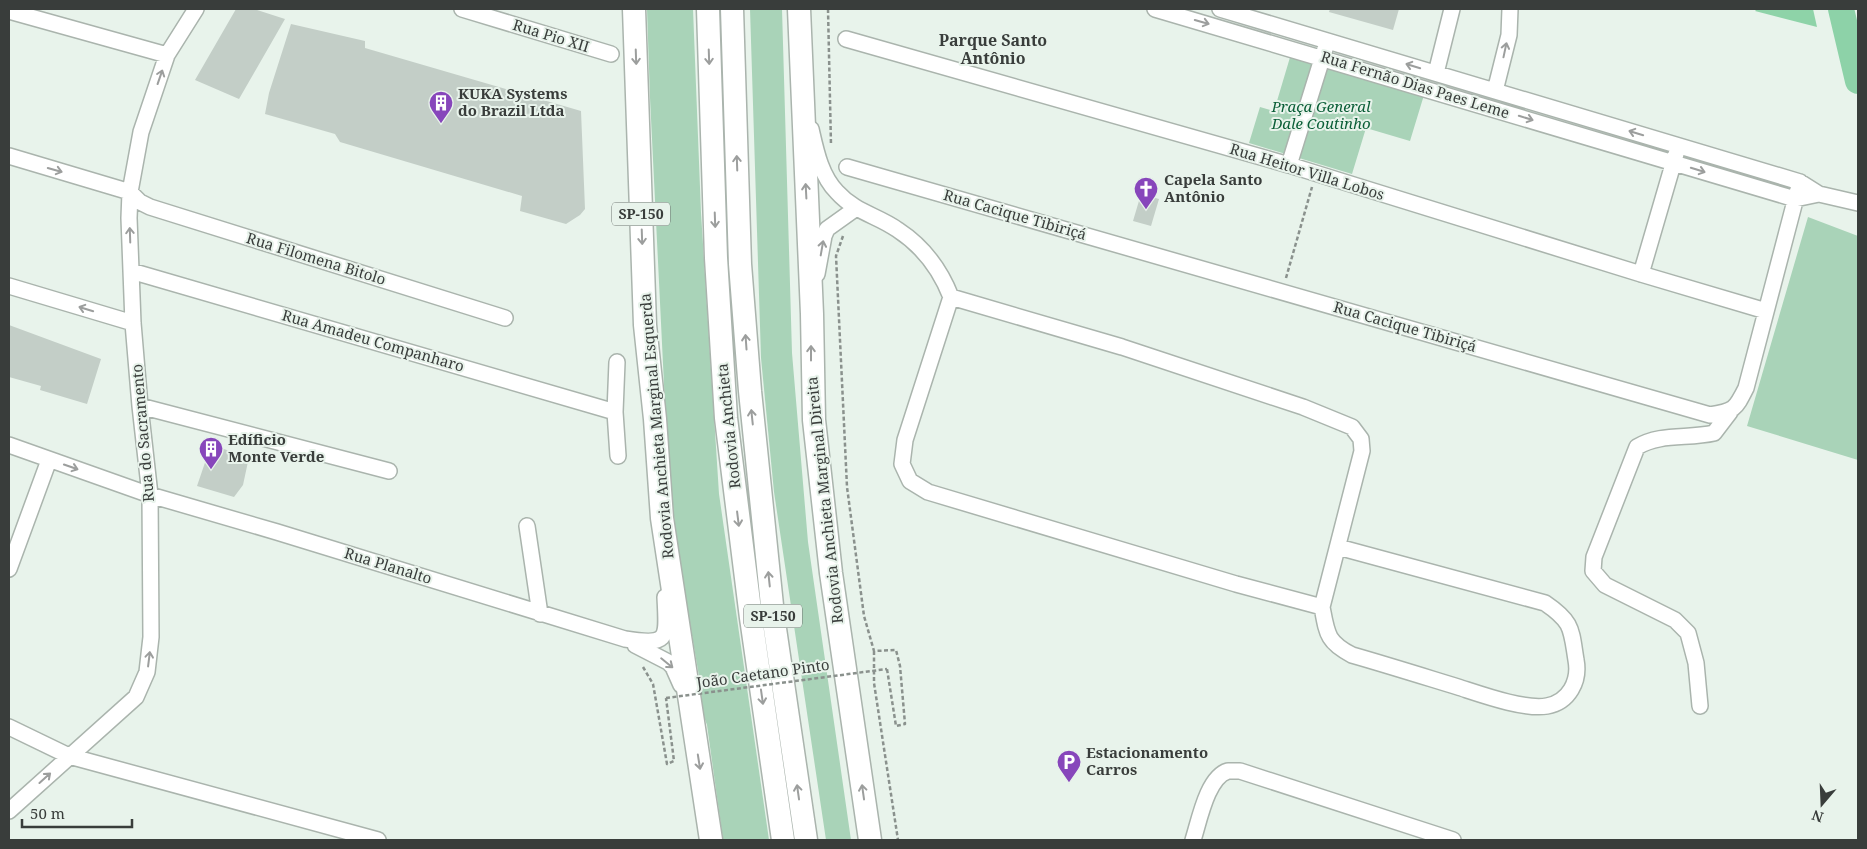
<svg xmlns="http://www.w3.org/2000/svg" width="1867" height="849" font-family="'Noto Serif',serif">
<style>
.green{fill:#a9d3b8}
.forest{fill:#8ed3a8}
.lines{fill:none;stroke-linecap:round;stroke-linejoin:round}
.river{stroke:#8dd2a8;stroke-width:26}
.building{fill:#c3cec7}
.minor-casing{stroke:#aab4ad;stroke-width:18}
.highway-casing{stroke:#aab4ad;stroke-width:25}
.path{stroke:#8a918d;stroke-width:2.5;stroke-dasharray:4 2.5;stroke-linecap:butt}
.minor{stroke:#fff;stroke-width:15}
.highway{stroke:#fff;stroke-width:22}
.path-bridge{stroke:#8a918d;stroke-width:2.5;stroke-dasharray:4 2.5;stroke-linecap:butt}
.oneway{stroke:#9c9e9d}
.labels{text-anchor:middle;stroke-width:4;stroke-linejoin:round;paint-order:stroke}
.shield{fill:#e8f3eb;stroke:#6e7470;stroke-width:1}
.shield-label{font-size:14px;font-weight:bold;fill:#393d3b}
.street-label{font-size:15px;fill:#393d3b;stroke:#e8f3eb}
.poi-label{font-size:15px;font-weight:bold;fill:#393d3b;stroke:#e8f3eb;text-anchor:start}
.park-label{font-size:15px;font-style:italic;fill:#0a5e37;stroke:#e8f3eb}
.neighbourhood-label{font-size:16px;font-weight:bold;fill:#393d3b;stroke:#e8f3eb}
</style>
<rect width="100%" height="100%" fill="#e8f3eb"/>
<path class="green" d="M 647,9 L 693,9 L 701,213 L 719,494 L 769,840 L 723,840 L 707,725 L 703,714 L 699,676 L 680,566 L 668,466 L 650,98 Z
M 750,9 L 782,9 L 792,353 L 808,542 L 851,840 L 826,840 L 774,492 L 761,358 Z
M 1291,54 L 1424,95 L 1410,141 L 1366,128 L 1352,174 L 1249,143 L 1260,107 L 1274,111 Z
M 1808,217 L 1858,236 L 1858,460 L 1747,426 Z"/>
<path class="forest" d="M 1757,9 L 1813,9 L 1817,27 L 1755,11 Z"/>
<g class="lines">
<path class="river" d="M 1841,9 L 1858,81"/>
</g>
<path class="building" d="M 236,9 L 254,9 L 285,19 L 239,99 L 195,80 Z
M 1330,9 L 1399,9 L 1393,30 L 1329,12 Z
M 291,24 L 365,41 L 365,48 L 581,111 L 585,209 L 580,215 L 566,224 L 520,211 L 522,196 L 340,142 L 335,134 L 265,114 L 269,93 Z
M 1141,194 L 1159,199 L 1151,226 L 1133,221 Z
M 9,325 L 101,359 L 87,404 L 40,390 L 41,386 L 9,377 Z
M 211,445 L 249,457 L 243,485 L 234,497 L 197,486 Z"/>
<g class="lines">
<defs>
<path id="minor" d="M 462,9 L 611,54
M 1155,9 L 1795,199 L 1819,194
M 1220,9 L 1800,182 L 1819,194 L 1858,203
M 9,11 L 167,55
M 846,39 L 1289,165 L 1641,274 L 1766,311
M 1436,73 L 1452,9
M 1495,91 L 1509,35 L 1510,9
M 811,129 C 816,151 821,176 837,192 C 856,213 877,215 898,230 C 924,247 940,269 951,297 L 905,440 L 902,464 L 910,481 L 928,492 L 1236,584 L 1322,607
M 9,156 L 130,192 L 140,202 L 150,207 L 505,318
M 1289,165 L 1325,49
M 847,167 L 1710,415 C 1734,411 1735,410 1746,388 L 1800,182
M 131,271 L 615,412
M 817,274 L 824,236 L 827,229 L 855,209
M 1641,274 L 1676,154
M 9,286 L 133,323
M 951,297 L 1122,347 L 1303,407 L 1352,427 L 1361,439 L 1362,451 L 1322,607 C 1327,634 1327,642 1352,655 C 1387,665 1422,676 1458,687 C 1480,694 1524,710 1547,706 C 1569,702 1580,681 1576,660 C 1571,629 1573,622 1545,603 L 1338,547
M 617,362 L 615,412 L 618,456
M 140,406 L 389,471
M 9,445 L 150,495 L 277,532 L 625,639 C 670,646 667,639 665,597
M 527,526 L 540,614
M 9,569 L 49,460
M 635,645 L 668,662 L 673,667 L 681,685
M 1700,706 L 1696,663 L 1688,633 L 1675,620 L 1605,585 L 1593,571 L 1594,557 L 1637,447 C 1660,433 1688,439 1714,433 L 1730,412
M 9,727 L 69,756 L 378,840
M 9,811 L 136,697 L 147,672 L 151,637 L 150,495 L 140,406 L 133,323 L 129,218 L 130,192 L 141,132 L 167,55 L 196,9
M 1193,840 C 1199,822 1207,777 1228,771 C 1232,771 1237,771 1240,771 L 1453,840"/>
<path id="highway" d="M 634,9 L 645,325 L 655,419 L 662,518 L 711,840
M 708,9 L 716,258 L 726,418 L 751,618 L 783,840
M 732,9 L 740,264 L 750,391 L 773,615 L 806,840
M 799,9 L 812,314 L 814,420 L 831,573 L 870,840"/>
</defs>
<use href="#minor" class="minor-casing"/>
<use href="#highway" class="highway-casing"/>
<path class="path" d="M 828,9 L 831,145
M 843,236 L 836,256 L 847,487 L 864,616 L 874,651 L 896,650 L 900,666 L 905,724 L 896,726 L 887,669
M 1286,278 L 1312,187
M 874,651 L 874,683 L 898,840
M 643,667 L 653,684 L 667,764 L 674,761 L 666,698"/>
<use href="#minor" class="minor"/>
<use href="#highway" class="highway"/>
<path class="path-bridge" d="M 666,698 L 887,669"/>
</g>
<defs><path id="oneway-shaft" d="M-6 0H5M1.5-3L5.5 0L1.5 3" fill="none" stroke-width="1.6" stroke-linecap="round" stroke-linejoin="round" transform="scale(1.25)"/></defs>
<g class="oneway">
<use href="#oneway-shaft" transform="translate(1202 22) rotate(16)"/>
<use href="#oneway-shaft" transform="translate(1505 50) rotate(-78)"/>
<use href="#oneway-shaft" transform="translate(636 57) rotate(88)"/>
<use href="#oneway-shaft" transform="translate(709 57) rotate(88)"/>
<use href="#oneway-shaft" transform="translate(1413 66) rotate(-163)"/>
<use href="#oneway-shaft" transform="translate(160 77) rotate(-71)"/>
<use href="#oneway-shaft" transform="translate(1526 118) rotate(17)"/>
<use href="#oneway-shaft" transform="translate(1636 133) rotate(-163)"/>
<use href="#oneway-shaft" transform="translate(737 163) rotate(-92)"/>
<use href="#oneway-shaft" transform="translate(55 170) rotate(16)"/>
<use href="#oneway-shaft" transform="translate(1698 170) rotate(17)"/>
<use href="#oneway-shaft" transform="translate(806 191) rotate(-93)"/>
<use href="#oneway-shaft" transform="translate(715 220) rotate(88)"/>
<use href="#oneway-shaft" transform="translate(130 235) rotate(-92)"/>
<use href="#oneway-shaft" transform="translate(642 237) rotate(88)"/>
<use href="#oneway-shaft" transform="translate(822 248) rotate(-80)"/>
<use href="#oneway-shaft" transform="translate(86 309) rotate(-163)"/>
<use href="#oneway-shaft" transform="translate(746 342) rotate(-94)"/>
<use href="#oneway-shaft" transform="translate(811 353) rotate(-90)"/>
<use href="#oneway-shaft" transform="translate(752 417) rotate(-96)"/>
<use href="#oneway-shaft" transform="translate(71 467) rotate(19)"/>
<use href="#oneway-shaft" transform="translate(738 519) rotate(83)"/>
<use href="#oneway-shaft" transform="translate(769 579) rotate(-96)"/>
<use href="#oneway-shaft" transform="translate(149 659) rotate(-83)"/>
<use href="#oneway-shaft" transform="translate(667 663) rotate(39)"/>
<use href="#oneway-shaft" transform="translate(762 697) rotate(82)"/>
<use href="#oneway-shaft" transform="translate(699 762) rotate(81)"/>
<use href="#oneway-shaft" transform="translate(45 778) rotate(-42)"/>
<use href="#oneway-shaft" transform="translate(798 792) rotate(-98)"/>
<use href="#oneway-shaft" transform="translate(863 792) rotate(-98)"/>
</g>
<defs>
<symbol id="building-pin" viewBox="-11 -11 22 30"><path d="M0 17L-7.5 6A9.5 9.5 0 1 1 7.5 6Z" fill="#8746bb" stroke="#e8f3eb"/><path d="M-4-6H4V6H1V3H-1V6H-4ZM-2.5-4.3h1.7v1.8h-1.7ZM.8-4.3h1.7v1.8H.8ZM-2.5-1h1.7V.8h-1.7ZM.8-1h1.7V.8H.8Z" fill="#fff"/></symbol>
<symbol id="church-pin" viewBox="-11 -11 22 30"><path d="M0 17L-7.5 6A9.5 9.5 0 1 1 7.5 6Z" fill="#8746bb" stroke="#e8f3eb"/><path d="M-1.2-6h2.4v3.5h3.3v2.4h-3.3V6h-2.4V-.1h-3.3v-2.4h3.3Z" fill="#fff"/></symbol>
<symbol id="parking-pin" viewBox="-11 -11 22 30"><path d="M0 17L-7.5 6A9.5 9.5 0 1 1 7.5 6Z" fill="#8746bb" stroke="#e8f3eb"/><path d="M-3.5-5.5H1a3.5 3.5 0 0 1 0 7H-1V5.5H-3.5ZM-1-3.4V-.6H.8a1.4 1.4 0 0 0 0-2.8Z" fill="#fff"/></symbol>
</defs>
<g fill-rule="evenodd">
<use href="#building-pin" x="427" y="89" width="28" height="38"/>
<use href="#church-pin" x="1132" y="175" width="28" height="38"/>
<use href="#building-pin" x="197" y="435" width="28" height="38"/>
<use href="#parking-pin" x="1055" y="748" width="28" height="38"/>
</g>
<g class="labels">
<g class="shield">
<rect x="612" y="202.5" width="58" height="23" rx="4"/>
<rect x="744" y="604.5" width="58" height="23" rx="4"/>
</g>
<g class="shield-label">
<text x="641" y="219">SP-150</text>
<text x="773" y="621">SP-150</text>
</g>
<g class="street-label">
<text transform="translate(551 36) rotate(17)" y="5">Rua Pio XII</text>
<text transform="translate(1415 85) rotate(17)" y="5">Rua Fernão Dias Paes Leme</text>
<text transform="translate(1307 172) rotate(17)" y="5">Rua Heitor Villa Lobos</text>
<text transform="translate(1015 215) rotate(16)" y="5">Rua Cacique Tibiriçá</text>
<text transform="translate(316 259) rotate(17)" y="5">Rua Filomena Bitolo</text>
<text transform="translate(1405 327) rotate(16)" y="5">Rua Cacique Tibiriçá</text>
<text transform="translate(373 341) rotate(16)" y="5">Rua Amadeu Companharo</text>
<text transform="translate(657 426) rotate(-95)" y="5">Rodovia Anchieta Marginal Esquerda</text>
<text transform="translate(729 426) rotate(-96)" y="5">Rodovia Anchieta</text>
<text transform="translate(143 433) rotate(-95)" y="5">Rua do Sacramento</text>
<text transform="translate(825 500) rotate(-96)" y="5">Rodovia Anchieta Marginal Direita</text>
<text transform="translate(388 566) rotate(17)" y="5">Rua Planalto</text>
<text transform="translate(763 674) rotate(-8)" y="5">João Caetano Pinto</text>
</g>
<g class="poi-label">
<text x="458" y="99">KUKA Systems<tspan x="458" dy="17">do Brazil Ltda</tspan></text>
<text x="1164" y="185">Capela Santo<tspan x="1164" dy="17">Antônio</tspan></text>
<text x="228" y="445">Edíficio<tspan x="228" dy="17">Monte Verde</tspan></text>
<text x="1086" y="758">Estacionamento<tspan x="1086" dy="17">Carros</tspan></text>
</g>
<g class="park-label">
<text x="1321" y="112">Praça General<tspan x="1321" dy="17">Dale Coutinho</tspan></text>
</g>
<g class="neighbourhood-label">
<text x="993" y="46">Parque Santo<tspan x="993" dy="18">Antônio</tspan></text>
</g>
</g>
<rect width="1867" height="849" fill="none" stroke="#393d3b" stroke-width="20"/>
<g transform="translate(1822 804) rotate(199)" stroke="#e8f3eb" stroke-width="4" paint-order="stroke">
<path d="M0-4L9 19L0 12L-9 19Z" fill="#393d3b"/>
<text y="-8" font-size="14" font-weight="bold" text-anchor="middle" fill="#393d3b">N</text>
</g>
<path d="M22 819v8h110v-8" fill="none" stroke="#393d3b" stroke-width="2.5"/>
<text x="30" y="819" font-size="15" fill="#393d3b" stroke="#e8f3eb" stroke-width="4" paint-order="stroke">50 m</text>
</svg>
